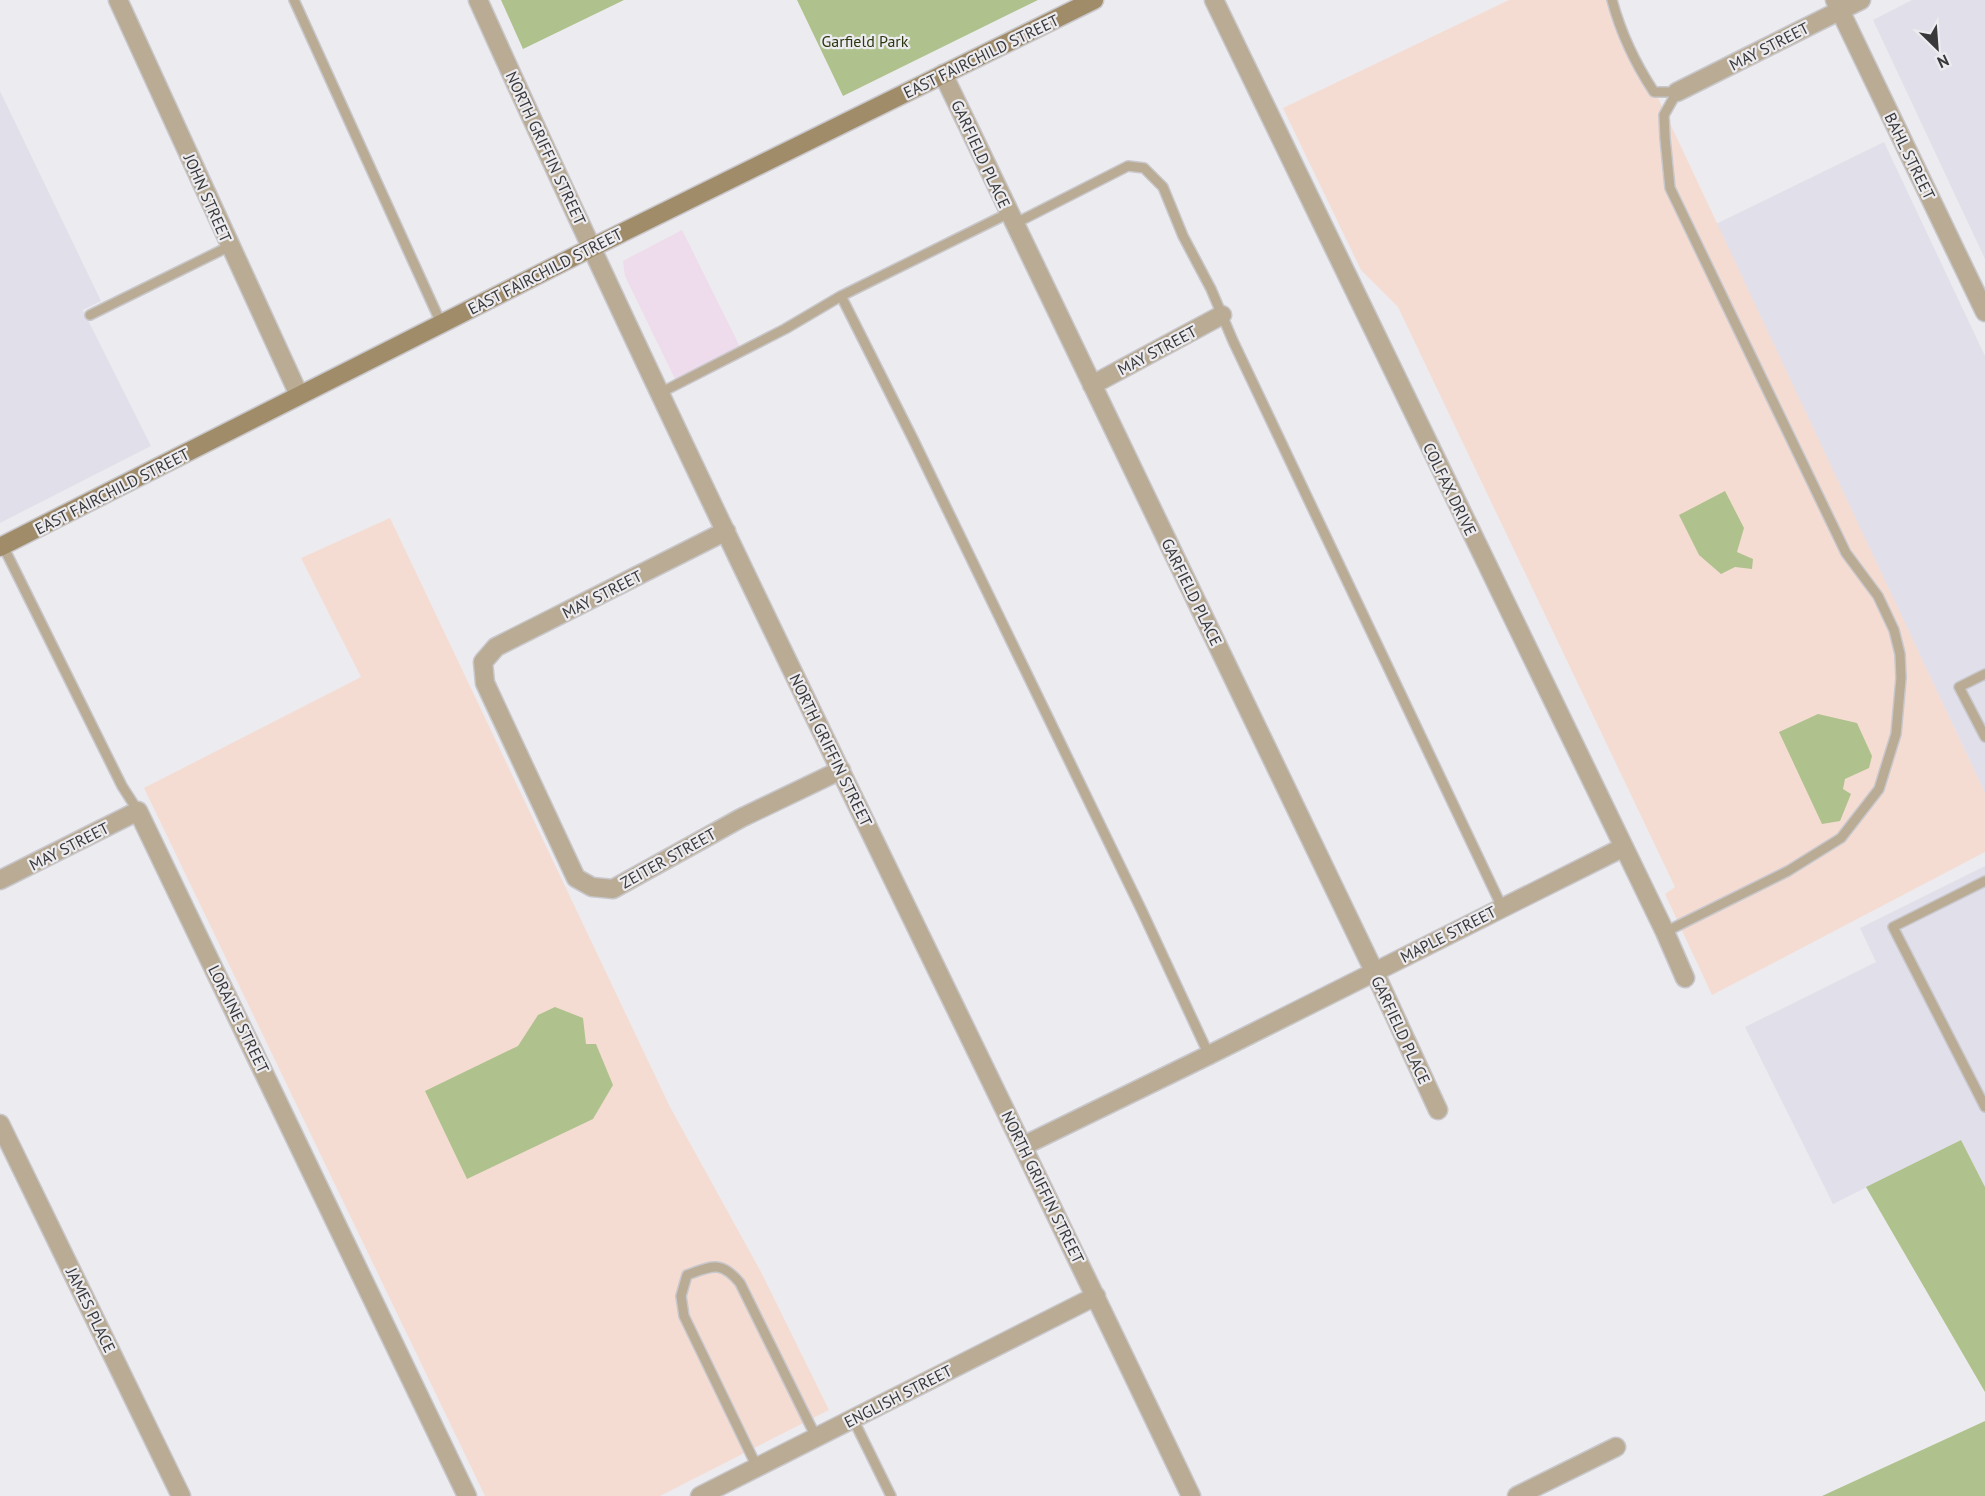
<svg xmlns="http://www.w3.org/2000/svg" width="1985" height="1496" font-family="'PT Sans',sans-serif">
<style>
.commercial{fill:#eedbeb}
.built{fill:#e1dfea}
.education{fill:#f5dcd3}
.green{fill:#afc28d}
.lines{fill:none;stroke-linecap:round;stroke-linejoin:round}
.lane-casing{stroke:#c8c7cb;stroke-width:12}
.street-casing{stroke:#c8c7cb;stroke-width:21}
.secondary-casing{stroke:#c8c7cb;stroke-width:21}
.lane{stroke:#b9ab94;stroke-width:9}
.street{stroke:#b9ab94;stroke-width:18}
.secondary{stroke:#a08c69;stroke-width:18}
.labels{text-anchor:middle;stroke-width:4.5;stroke-linejoin:round;paint-order:stroke}
.park-label{font-size:16px;fill:#2c380e;stroke:#ecebef}
.street-label{font-size:16px;fill:#39383a;stroke:#ecebef}
</style>
<rect width="100%" height="100%" fill="#ecebef"/>
<path class="commercial" d="M 682,230 L 742,351 L 678,385 L 625,276 L 623,261 Z"/>
<path class="built" d="M 1912,0 L 1985,0 L 1985,259 L 1873,20 Z
M 0,91 L 101,301 L 83,310 L 151,446 L 0,523 Z
M 1884,142 L 1985,356 L 1985,793 L 1716,224 Z
M 1985,866 L 1985,1187 L 1961,1140 L 1833,1204 L 1745,1027 L 1876,962 L 1860,928 Z"/>
<path class="education" d="M 1509,0 L 1612,0 L 1985,793 L 1985,852 L 1712,995 L 1665,894 L 1675,887 L 1398,307 L 1361,270 L 1283,108 Z
M 390,518 L 670,1107 L 761,1272 L 829,1410 L 660,1496 L 485,1496 L 144,788 L 361,677 L 301,558 Z"/>
<path class="green" d="M 501,0 L 624,0 L 523,49 Z
M 797,0 L 1038,0 L 843,96 Z
M 1725,491 L 1744,528 L 1737,552 L 1753,559 L 1752,569 L 1735,567 L 1721,574 L 1699,555 L 1679,515 Z
M 1818,714 L 1857,723 L 1872,756 L 1869,768 L 1845,779 L 1843,789 L 1851,794 L 1840,821 L 1822,824 L 1779,732 Z
M 555,1007 L 583,1018 L 586,1044 L 596,1044 L 613,1085 L 593,1119 L 467,1179 L 425,1091 L 518,1046 L 538,1015 Z
M 1961,1140 L 1985,1187 L 1985,1392 L 1866,1187 Z
M 1985,1421 L 1985,1496 L 1822,1496 Z"/>
<g class="lines">
<defs>
<path id="lane" d="M 294,0 L 441,323
M 1612,0 C 1621,34 1635,63 1654,92 L 1677,92 L 1664,115 L 1665,138 L 1670,188 L 1846,553 L 1878,596 L 1894,630 L 1900,654 L 1901,678 L 1896,734 L 1879,789 L 1841,838 L 1788,871 L 1665,932
M 1014,224 L 1128,166 L 1144,168 L 1163,187 L 1183,236 L 1211,289 L 1233,341 L 1502,907
M 841,296 L 913,439 L 1142,911 L 1209,1055
M 90,315 L 230,246
M 660,393 L 785,329 L 841,296 L 1009,213
M 3,546 L 122,786 L 138,811
M 1985,674 L 1959,687 L 1985,737
M 1985,881 L 1893,927 L 1985,1107
M 853,1419 L 891,1496
M 757,1467 L 684,1316 L 681,1296 L 687,1275 C 712,1266 721,1260 740,1283 L 816,1437"/>
<path id="street" d="M 118,0 L 299,395
M 478,0 C 705,504 953,997 1191,1496
M 1214,0 L 1665,932 L 1685,978
M 1835,0 L 1985,312
M 943,74 L 1374,971 L 1438,1110
M 1677,92 L 1861,0
M 1092,385 L 1222,315
M 726,531 L 496,647 L 483,662 L 485,683 L 576,878 L 592,887 L 613,889 L 741,818 L 841,770
M 0,880 L 138,811 L 467,1496
M 0,1124 L 181,1496
M 1023,1146 L 1209,1055 L 1624,847
M 700,1496 L 1096,1296
M 1517,1496 L 1616,1447"/>
<path id="secondary" d="M 0,547 L 591,248 L 1094,0"/>
</defs>
<use href="#lane" class="lane-casing"/>
<use href="#street" class="street-casing"/>
<use href="#secondary" class="secondary-casing"/>
<use href="#lane" class="lane"/>
<use href="#street" class="street"/>
<use href="#secondary" class="secondary"/>
</g>
<g class="labels">
<g class="park-label">
<text x="865" y="47">Garfield Park</text>
</g>
<g class="street-label">
<text transform="translate(1769 46) rotate(-27)" y="6">MAY STREET</text>
<text transform="translate(981 56) rotate(-26)" y="6">EAST FAIRCHILD STREET</text>
<text transform="translate(546 148) rotate(65)" y="6">NORTH GRIFFIN STREET</text>
<text transform="translate(981 154) rotate(65)" y="6">GARFIELD PLACE</text>
<text transform="translate(1910 156) rotate(64)" y="6">BAHL STREET</text>
<text transform="translate(208 198) rotate(66)" y="6">JOHN STREET</text>
<text transform="translate(545 271) rotate(-27)" y="6">EAST FAIRCHILD STREET</text>
<text transform="translate(1157 350) rotate(-28)" y="6">MAY STREET</text>
<text transform="translate(1450 489) rotate(64)" y="6">COLFAX DRIVE</text>
<text transform="translate(112 491) rotate(-27)" y="6">EAST FAIRCHILD STREET</text>
<text transform="translate(1192 592) rotate(64)" y="6">GARFIELD PLACE</text>
<text transform="translate(602 594) rotate(-27)" y="6">MAY STREET</text>
<text transform="translate(831 750) rotate(64)" y="6">NORTH GRIFFIN STREET</text>
<text transform="translate(69 846) rotate(-27)" y="6">MAY STREET</text>
<text transform="translate(668 858) rotate(-29)" y="6">ZEITER STREET</text>
<text transform="translate(1448 934) rotate(-27)" y="6">MAPLE STREET</text>
<text transform="translate(239 1019) rotate(64)" y="6">LORAINE STREET</text>
<text transform="translate(1401 1030) rotate(65)" y="6">GARFIELD PLACE</text>
<text transform="translate(1043 1187) rotate(64)" y="6">NORTH GRIFFIN STREET</text>
<text transform="translate(91 1310) rotate(64)" y="6">JAMES PLACE</text>
<text transform="translate(898 1396) rotate(-27)" y="6">ENGLISH STREET</text>
</g>
</g>
<g transform="translate(1937 48) rotate(155)" stroke="#ecebef" stroke-width="4.5" paint-order="stroke">
<path d="M0-4.5L10 22L0 15L-10 22Z" fill="#39383a"/>
<text y="-9" font-size="16" font-weight="bold" text-anchor="middle" fill="#39383a">N</text>
</g>
</svg>
